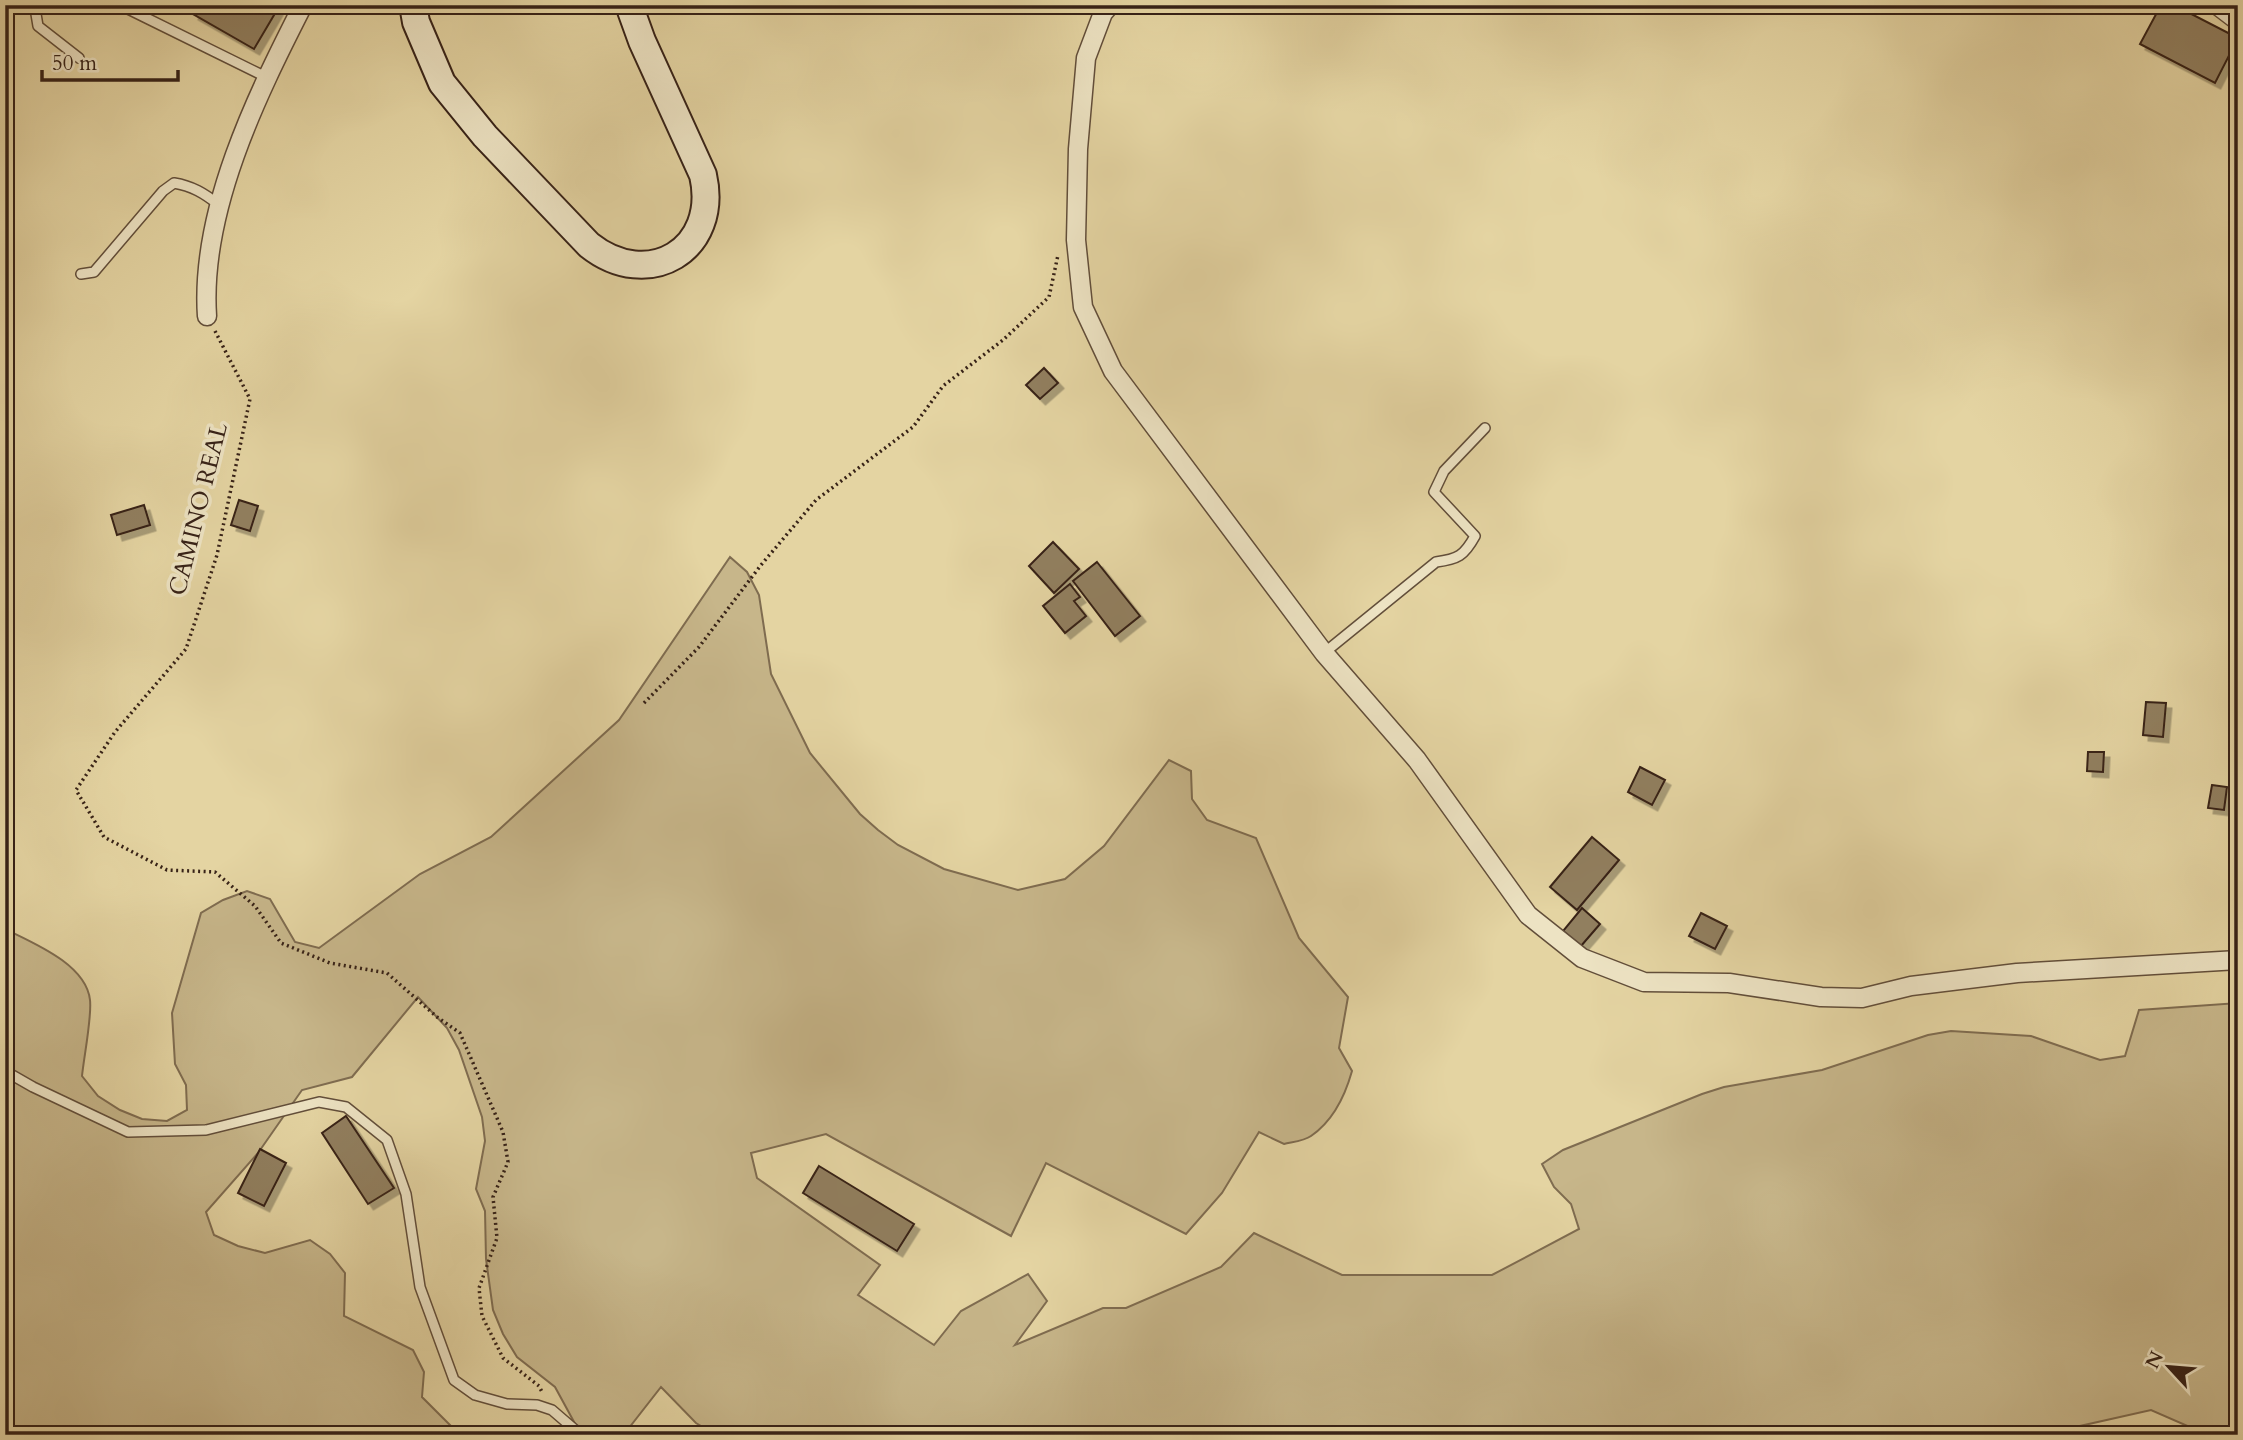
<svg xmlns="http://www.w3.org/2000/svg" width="2243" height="1440" font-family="Cardo,serif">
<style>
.green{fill:#c7b68a;stroke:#7f6c50;stroke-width:2}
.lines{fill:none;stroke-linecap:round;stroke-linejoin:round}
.stream{stroke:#7b684e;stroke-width:5}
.building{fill:#917f5f;stroke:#372217;stroke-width:2;filter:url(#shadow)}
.service-casing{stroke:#624e3a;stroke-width:12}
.minor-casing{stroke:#624e3a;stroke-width:21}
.secondary-casing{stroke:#372217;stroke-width:30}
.path{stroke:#372217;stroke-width:3.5;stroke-dasharray:2 3.5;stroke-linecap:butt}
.service{stroke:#ede3c3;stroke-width:9}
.minor{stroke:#ede3c3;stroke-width:18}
.secondary{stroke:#ede3c3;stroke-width:26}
.labels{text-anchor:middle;stroke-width:7;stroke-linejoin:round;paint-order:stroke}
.street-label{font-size:24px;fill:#372217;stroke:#ede3c3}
</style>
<defs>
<filter id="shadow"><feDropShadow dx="5.5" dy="5.5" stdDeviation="0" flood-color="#0004"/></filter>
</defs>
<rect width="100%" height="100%" fill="#e4d4a2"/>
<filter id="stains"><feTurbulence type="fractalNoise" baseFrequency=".00286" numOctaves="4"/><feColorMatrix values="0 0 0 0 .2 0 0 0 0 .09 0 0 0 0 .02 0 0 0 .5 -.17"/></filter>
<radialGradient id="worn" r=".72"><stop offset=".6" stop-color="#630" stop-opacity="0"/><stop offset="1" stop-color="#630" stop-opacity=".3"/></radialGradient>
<path class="green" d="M 730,557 L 747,572 L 759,595 L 771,674 L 810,753 L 860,814 L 878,830 L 898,845 L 944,869 L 1018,890 L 1065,879 L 1104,846 L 1169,760 L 1191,771 L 1192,799 L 1207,820 L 1256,838 L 1299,938 L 1348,997 L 1339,1048 L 1352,1071 C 1345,1096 1333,1121 1311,1136 C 1304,1141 1292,1142 1284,1144 L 1259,1132 L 1222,1193 L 1186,1234 L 1046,1163 L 1011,1236 L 826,1134 L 751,1153 L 757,1178 L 880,1265 L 858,1295 L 934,1345 L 961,1311 L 1028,1274 L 1047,1301 L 1015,1345 L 1103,1308 L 1126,1308 L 1221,1267 L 1254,1233 L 1342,1275 L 1492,1275 L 1579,1229 L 1571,1204 L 1554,1187 L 1542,1164 L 1563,1150 L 1702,1094 L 1724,1087 L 1822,1070 L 1928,1035 L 1951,1031 L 2031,1036 L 2100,1060 L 2125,1056 L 2139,1010 L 2238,1003 L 2238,1435 L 2208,1435 L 2151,1410 L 2080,1426 L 2070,1435 L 716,1435 L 696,1423 L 661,1387 L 625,1433 L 621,1435 L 585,1435 L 579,1431 L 555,1387 L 517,1357 L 503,1334 L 493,1310 L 486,1259 L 485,1211 L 476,1189 L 485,1141 L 482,1117 L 459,1050 L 447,1028 L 418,997 L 352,1077 L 302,1090 L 258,1153 L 206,1212 L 214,1235 L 238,1246 L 265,1253 L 310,1240 L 330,1254 L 345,1273 L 344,1316 L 413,1350 L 424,1372 L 422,1397 L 460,1435 L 5,1435 L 5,929 C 33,943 86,964 90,1000 C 92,1017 84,1056 82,1076 L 98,1096 L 120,1110 L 142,1119 L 167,1121 L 187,1110 L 186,1085 L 175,1064 L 172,1013 L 201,913 L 223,900 L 247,891 L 270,899 L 295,942 L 319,948 L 420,874 L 491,837 L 619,720 Z"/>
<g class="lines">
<path class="stream" d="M 5,14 L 8,5"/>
</g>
<path class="building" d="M 198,5 L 269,5 L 277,10 L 254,49 L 193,14 Z
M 2161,5 L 2174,5 L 2238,38 L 2215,83 L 2140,44 Z
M 1044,368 L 1058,383 L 1040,399 L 1026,385 Z
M 239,500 L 258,506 L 250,531 L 231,525 Z
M 144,505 L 150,525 L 117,535 L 111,515 Z
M 1053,542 L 1079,569 L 1054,593 L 1029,566 Z
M 1097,562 L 1140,616 L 1115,636 L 1073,581 Z
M 1070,584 L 1080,597 L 1074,601 L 1086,616 L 1065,633 L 1043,606 Z
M 2146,702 L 2166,703 L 2163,737 L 2143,735 Z
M 2088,752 L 2104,752 L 2103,772 L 2087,771 Z
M 1640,767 L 1665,780 L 1652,805 L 1628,792 Z
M 2212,785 L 2227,787 L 2224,810 L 2208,808 Z
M 1592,837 L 1619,860 L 1577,910 L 1550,887 Z
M 1582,908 L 1600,924 L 1581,946 L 1563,931 Z
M 1701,913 L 1727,926 L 1715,949 L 1689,936 Z
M 346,1116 L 394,1188 L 368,1204 L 322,1133 Z
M 260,1149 L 286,1163 L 264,1206 L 238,1193 Z
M 819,1166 L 914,1224 L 897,1251 L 803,1193 Z"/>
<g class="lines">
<defs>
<path id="service" d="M 39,5 L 36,14 L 38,26 L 79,58
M 120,5 L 268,78
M 81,274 L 94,272 L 163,191 L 174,183 C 192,186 204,193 219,205
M 1324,653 L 1436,562 C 1458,559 1464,556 1475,536 L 1434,492 L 1444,471 L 1485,428
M 5,1071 L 33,1087 L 128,1132 L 206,1130 L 319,1102 L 346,1107 L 387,1140 L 406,1194 L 420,1287 L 454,1380 L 475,1395 L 507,1404 L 537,1405 L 552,1410 L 581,1435"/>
<path id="minor" d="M 1110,5 L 1103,13 L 1086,58 L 1078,149 L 1076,240 L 1083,307 L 1113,371 L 1324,653 L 1417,760 L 1528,915 L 1582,958 L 1644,982 L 1729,983 L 1821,997 L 1862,998 L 1911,986 L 2017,973 L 2238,960
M 2217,5 L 2238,21
M 207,316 C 200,211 256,97 303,5"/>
<path id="secondary" d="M 413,5 L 416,22 L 442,83 L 485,136 L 589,245 C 648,292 720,250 703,175 L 642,41 L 629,5"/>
</defs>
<use href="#service" class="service-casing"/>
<use href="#minor" class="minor-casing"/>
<use href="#secondary" class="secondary-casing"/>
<path class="path" d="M 215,331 L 250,399 L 217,555 L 186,649 L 115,732 L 76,790 L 104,837 L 167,870 L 215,872 L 255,906 L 281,943 L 330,963 L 387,973 L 437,1017 L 460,1033 L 503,1132 L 508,1162 L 493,1197 L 497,1238 L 479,1288 L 482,1316 L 503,1358 L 539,1386 L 543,1394
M 644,703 L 699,647 L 761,565 L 816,500 L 913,427 L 943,386 L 1003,340 L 1049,297 L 1058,255"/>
<use href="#service" class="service"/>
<use href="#minor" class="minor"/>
<use href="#secondary" class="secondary"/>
</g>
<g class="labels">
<g class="street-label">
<text transform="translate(198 509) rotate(-76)" y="8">CAMINO REAL</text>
</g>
</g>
<rect width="2243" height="1440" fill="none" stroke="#e4d4a2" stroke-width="28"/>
<rect x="7" y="7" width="2229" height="1426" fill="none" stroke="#372217" stroke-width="3.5"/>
<rect x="14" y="14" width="2215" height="1412" fill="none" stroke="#372217" stroke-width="2"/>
<g transform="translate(2169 1367) rotate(296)" stroke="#ede3c3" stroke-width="5" paint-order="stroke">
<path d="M0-5L12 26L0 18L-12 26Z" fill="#372217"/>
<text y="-10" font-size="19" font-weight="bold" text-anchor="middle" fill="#372217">N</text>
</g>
<path d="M42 70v10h136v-10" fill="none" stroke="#372217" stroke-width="3.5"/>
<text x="52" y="70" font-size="21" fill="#372217" stroke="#ede3c3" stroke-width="5" paint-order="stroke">50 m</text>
<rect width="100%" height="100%" filter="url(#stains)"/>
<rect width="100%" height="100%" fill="url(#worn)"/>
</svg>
